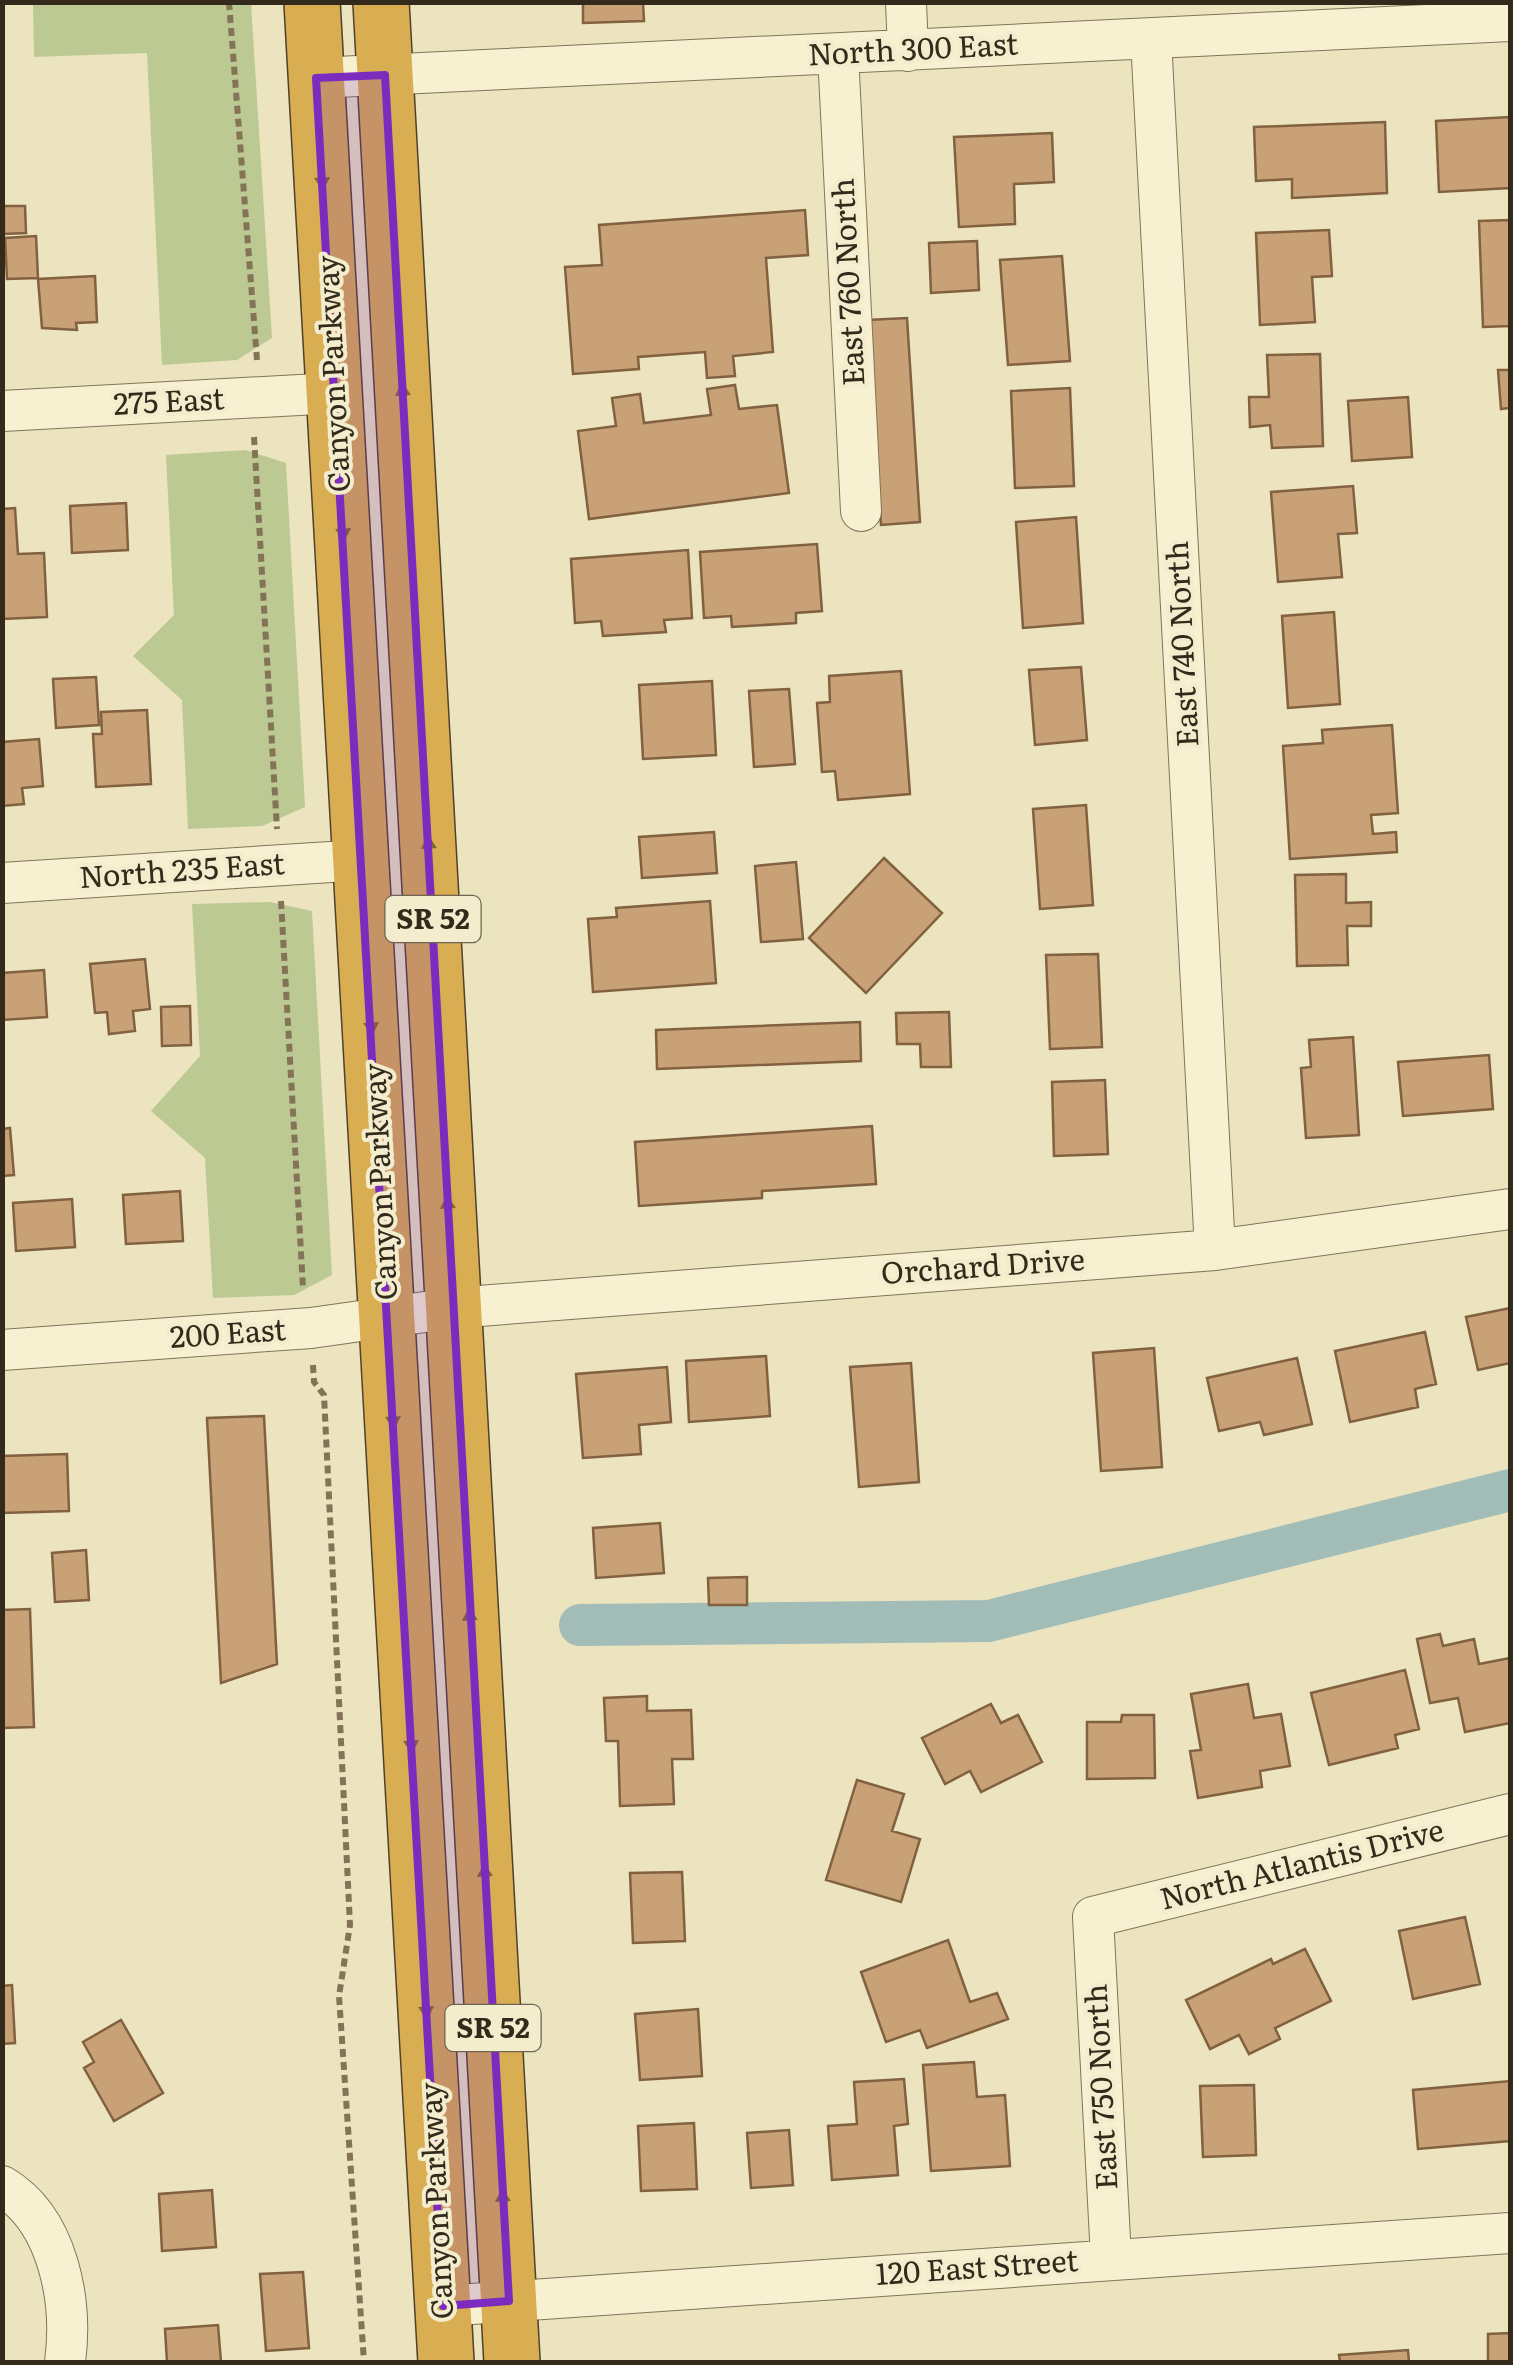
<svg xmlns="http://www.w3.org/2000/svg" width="1513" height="2365" font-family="Literata,serif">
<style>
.green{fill:#bcc993}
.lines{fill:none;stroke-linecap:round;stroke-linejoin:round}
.canal{stroke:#a2bdb8;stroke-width:42}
.building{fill:#c8a276;stroke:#81613f;stroke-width:2.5}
.minor-casing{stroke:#837458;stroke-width:42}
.highway-casing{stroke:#51412c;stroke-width:58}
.path{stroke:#837458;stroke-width:6;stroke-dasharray:8 5;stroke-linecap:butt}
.minor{stroke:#f7f0d1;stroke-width:40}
.highway{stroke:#d9ad51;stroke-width:55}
.oneway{fill:#7e6534}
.marked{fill:#7b2cbf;fill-opacity:0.2;stroke:#7b2cbf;stroke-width:8;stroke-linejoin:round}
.labels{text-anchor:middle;stroke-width:8;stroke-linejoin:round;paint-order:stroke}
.shield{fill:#f3edce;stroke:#6d6451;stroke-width:2.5}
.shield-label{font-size:28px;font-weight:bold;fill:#332a1c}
.street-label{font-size:30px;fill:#332a1c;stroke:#f3edce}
</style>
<rect width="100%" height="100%" fill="#ece3bf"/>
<path class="green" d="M 33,3 L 251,3 L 272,338 L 237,360 L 162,365 L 147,53 L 34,57 Z
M 245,450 L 286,463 L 305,807 L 262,826 L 188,829 L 182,700 L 133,656 L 174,615 L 166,455 Z
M 270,902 L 312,911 L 332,1275 L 294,1295 L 213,1298 L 205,1158 L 151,1111 L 200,1056 L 192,904 Z"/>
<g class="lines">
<path class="canal" d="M 580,1625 L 989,1621 L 1510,1490"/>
</g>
<path class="building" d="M 583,2 L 643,2 L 644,21 L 583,23 Z
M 1510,117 L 1510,188 L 1439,192 L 1436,121 Z
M 1385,122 L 1387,193 L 1292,198 L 1292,179 L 1256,181 L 1254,127 Z
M 1052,133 L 1054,182 L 1014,184 L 1015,224 L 959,227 L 954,137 Z
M 4,206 L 25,206 L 26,233 L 4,234 Z
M 805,210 L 808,255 L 766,258 L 773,352 L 733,356 L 735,376 L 707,378 L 705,352 L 638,357 L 639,369 L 573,374 L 565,267 L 602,265 L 599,225 Z
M 1510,220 L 1510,326 L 1483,327 L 1479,221 Z
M 1329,230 L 1332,276 L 1312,277 L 1315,322 L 1260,325 L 1256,233 Z
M 36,236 L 38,278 L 7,279 L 5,238 Z
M 977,241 L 979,290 L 931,293 L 929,243 Z
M 1062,256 L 1070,361 L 1008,365 L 1000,260 Z
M 95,276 L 97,322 L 76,323 L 77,330 L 42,328 L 38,279 Z
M 907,318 L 920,522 L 881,525 L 867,320 Z
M 1320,354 L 1323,446 L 1272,448 L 1270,425 L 1250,427 L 1249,397 L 1269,397 L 1267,355 Z
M 1498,370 L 1510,370 L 1510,408 L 1501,409 Z
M 735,385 L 739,409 L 777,405 L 789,493 L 589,519 L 578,431 L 616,426 L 612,398 L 640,394 L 644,423 L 711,415 L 707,389 Z
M 1070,388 L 1074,486 L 1015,488 L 1011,391 Z
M 1408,397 L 1412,457 L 1352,461 L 1348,401 Z
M 1353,486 L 1357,533 L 1338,534 L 1342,577 L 1278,582 L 1271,492 Z
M 126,503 L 128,550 L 72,553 L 70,506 Z
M 15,508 L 18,554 L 44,553 L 47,617 L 2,619 L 2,509 Z
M 1076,517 L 1083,623 L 1023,628 L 1016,522 Z
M 817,544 L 822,611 L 796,613 L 796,623 L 732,627 L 731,616 L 704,618 L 700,552 Z
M 688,550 L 692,618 L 664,620 L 666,632 L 603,636 L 601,621 L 575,623 L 571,559 Z
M 1334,612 L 1340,704 L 1288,708 L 1282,616 Z
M 1081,667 L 1087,740 L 1035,745 L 1029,670 Z
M 901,671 L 910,794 L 838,800 L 835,771 L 822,772 L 817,703 L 830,702 L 829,676 Z
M 96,677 L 99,725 L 56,728 L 53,679 Z
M 712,681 L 716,755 L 643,759 L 639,685 Z
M 789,689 L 795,764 L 754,767 L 749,691 Z
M 147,710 L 151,784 L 96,787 L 93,734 L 102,734 L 101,712 Z
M 1392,725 L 1398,813 L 1371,815 L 1373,834 L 1396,832 L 1397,852 L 1290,859 L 1283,746 L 1323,743 L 1322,730 Z
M 39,739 L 43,786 L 22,788 L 24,804 L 2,806 L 2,742 Z
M 1086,805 L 1093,905 L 1040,909 L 1033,809 Z
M 714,832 L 717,873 L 642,878 L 639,837 Z
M 884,858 L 942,913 L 866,993 L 809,938 Z
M 796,862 L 803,939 L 761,942 L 755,866 Z
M 1346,874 L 1346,903 L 1371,902 L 1371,926 L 1347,926 L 1348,965 L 1297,966 L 1295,875 Z
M 710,901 L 716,983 L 593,992 L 588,919 L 617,917 L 616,908 Z
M 1098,954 L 1102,1047 L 1050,1049 L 1046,955 Z
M 145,959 L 150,1009 L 133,1011 L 135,1031 L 109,1034 L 107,1012 L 95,1013 L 90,964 Z
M 44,970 L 47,1017 L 2,1020 L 2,973 Z
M 190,1006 L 191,1045 L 162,1046 L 161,1007 Z
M 949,1012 L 951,1067 L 921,1067 L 920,1044 L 897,1044 L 896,1013 Z
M 860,1022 L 861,1061 L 657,1069 L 656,1030 Z
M 1353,1037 L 1359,1135 L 1306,1138 L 1301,1068 L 1311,1067 L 1309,1040 Z
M 1489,1055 L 1493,1109 L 1403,1116 L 1398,1062 Z
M 1105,1080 L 1108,1154 L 1054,1156 L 1052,1082 Z
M 872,1126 L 876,1184 L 762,1191 L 762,1198 L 639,1206 L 635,1142 Z
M 10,1128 L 14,1175 L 2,1176 L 2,1129 Z
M 180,1191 L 183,1241 L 126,1244 L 123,1195 Z
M 72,1199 L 75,1247 L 16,1251 L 13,1203 Z
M 1510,1308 L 1510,1363 L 1478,1370 L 1466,1317 Z
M 1425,1332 L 1436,1384 L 1415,1389 L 1418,1407 L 1350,1422 L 1335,1351 Z
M 1154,1348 L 1162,1467 L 1101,1471 L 1093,1353 Z
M 766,1356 L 770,1416 L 689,1422 L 686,1361 Z
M 1297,1358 L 1312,1424 L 1264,1435 L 1260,1422 L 1219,1431 L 1207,1378 Z
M 911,1363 L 919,1482 L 859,1487 L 850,1367 Z
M 667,1367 L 671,1422 L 639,1425 L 641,1454 L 583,1458 L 576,1374 Z
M 264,1416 L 277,1664 L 221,1683 L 207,1418 Z
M 67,1454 L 69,1511 L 2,1513 L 2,1456 Z
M 660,1523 L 664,1573 L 596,1578 L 593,1528 Z
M 86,1550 L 89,1600 L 55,1602 L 52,1553 Z
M 747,1577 L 747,1605 L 709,1605 L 708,1578 Z
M 30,1609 L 34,1727 L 2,1728 L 2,1610 Z
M 1440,1634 L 1443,1646 L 1474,1639 L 1479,1664 L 1510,1658 L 1510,1723 L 1465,1732 L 1458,1698 L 1430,1703 L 1417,1639 Z
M 1405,1670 L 1419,1729 L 1395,1735 L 1398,1748 L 1329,1765 L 1311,1693 Z
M 1248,1684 L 1254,1718 L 1281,1714 L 1290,1766 L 1260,1771 L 1262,1787 L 1198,1798 L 1190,1751 L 1201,1750 L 1191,1694 Z
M 647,1696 L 647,1711 L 691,1710 L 693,1759 L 672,1759 L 674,1804 L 620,1806 L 618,1741 L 606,1741 L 604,1698 Z
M 991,1704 L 1001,1723 L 1018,1715 L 1042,1762 L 981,1792 L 970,1771 L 945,1784 L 922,1738 Z
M 1122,1715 L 1154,1715 L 1155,1778 L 1087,1779 L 1087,1722 L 1121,1722 Z
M 857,1780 L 904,1794 L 892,1831 L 920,1839 L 901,1902 L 826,1880 Z
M 682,1872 L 685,1941 L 633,1943 L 630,1873 Z
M 1465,1917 L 1480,1984 L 1413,1999 L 1399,1931 Z
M 948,1940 L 970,2002 L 997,1993 L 1008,2019 L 927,2048 L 920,2030 L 886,2042 L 861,1972 Z
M 1305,1949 L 1331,2001 L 1275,2028 L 1280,2039 L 1249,2054 L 1239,2035 L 1210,2049 L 1186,2000 L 1271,1959 L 1273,1964 Z
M 12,1985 L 15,2043 L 2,2044 L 2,1986 Z
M 698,2009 L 702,2076 L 640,2080 L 635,2014 Z
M 121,2020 L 163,2093 L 114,2121 L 84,2068 L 94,2062 L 83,2042 Z
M 974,2062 L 977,2097 L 1005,2095 L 1010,2166 L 931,2171 L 923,2065 Z
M 904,2079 L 908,2124 L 894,2126 L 898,2175 L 832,2180 L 828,2126 L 857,2124 L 854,2082 Z
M 1510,2081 L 1510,2141 L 1418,2149 L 1413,2090 Z
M 1254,2085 L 1256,2155 L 1203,2157 L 1200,2086 Z
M 694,2123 L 697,2189 L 641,2191 L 638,2126 Z
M 789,2130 L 793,2185 L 751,2188 L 747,2133 Z
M 212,2190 L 216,2247 L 162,2251 L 159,2194 Z
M 303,2272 L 309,2348 L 266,2351 L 260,2274 Z
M 218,2325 L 221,2362 L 167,2362 L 165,2329 Z
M 1510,2333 L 1510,2362 L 1488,2362 L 1488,2334 Z
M 1408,2350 L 1409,2362 L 1340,2362 L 1339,2355 Z"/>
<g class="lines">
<defs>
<path id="minor" d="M 906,2 L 908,51
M 1151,39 L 1215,1250
M 838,54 L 861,511
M 316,78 L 1510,21
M 2,411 L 336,393
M 2,883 L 362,860
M 2,1350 L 311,1328 L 453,1308 L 1215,1250 L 1510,1209
M 2,2186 C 59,2220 73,2302 65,2362
M 1111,2258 L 1093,1917 L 1510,1814
M 443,2306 L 1510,2233"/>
<path id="highway" d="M 312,2 L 446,2362
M 381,2 L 512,2362"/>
</defs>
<use href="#minor" class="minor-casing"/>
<use href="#highway" class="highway-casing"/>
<path class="path" d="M 229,2 L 257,360
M 254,437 L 277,829
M 281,901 L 303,1288
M 313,1365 L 314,1382 L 324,1395 L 350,1925 L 339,1996 L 364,2362"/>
<use href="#minor" class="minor"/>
<use href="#highway" class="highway"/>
</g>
<defs><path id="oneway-solid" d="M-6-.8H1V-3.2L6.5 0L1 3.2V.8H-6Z" transform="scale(2.5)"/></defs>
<g class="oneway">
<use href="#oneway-solid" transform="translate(322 175) rotate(87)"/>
<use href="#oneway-solid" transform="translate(403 398) rotate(-93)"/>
<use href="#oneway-solid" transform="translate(343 526) rotate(87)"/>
<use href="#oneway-solid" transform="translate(429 851) rotate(-93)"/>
<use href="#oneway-solid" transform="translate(371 1020) rotate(87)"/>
<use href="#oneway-solid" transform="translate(448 1211) rotate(-93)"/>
<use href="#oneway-solid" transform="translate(393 1414) rotate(87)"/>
<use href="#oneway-solid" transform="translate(470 1623) rotate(-93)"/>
<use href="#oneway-solid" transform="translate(411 1738) rotate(87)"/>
<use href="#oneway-solid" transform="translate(485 1879) rotate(-93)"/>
<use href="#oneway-solid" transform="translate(426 2004) rotate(87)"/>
<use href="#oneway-solid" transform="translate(503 2204) rotate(-93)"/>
</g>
<path class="marked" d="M 385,75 L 509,2301 L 443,2306 L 316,78 Z"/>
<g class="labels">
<g class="shield">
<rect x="385.5" y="896" width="95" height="46" rx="8"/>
<rect x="445.5" y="2005" width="95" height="46" rx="8"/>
</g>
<g class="shield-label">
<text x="433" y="929">SR 52</text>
<text x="493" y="2038">SR 52</text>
</g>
<g class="street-label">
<text transform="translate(913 50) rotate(-3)" y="10">North 300 East</text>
<text transform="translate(849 282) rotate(-93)" y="10">East 760 North</text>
<text transform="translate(334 374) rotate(-93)" y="10">Canyon Parkway</text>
<text transform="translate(169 402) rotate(-3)" y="10">275 East</text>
<text transform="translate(1183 644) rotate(-93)" y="10">East 740 North</text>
<text transform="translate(182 871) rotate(-4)" y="10">North 235 East</text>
<text transform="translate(381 1182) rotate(-93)" y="10">Canyon Parkway</text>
<text transform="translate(983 1267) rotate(-4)" y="10">Orchard Drive</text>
<text transform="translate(228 1334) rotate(-4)" y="10">200 East</text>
<text transform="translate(1302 1865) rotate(-14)" y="10">North Atlantis Drive</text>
<text transform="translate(1102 2087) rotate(-93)" y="10">East 750 North</text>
<text transform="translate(437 2201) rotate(-93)" y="10">Canyon Parkway</text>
<text transform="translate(977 2268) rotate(-4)" y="10">120 East Street</text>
</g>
</g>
<rect width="1513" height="2365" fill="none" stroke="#332a1c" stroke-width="10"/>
</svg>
